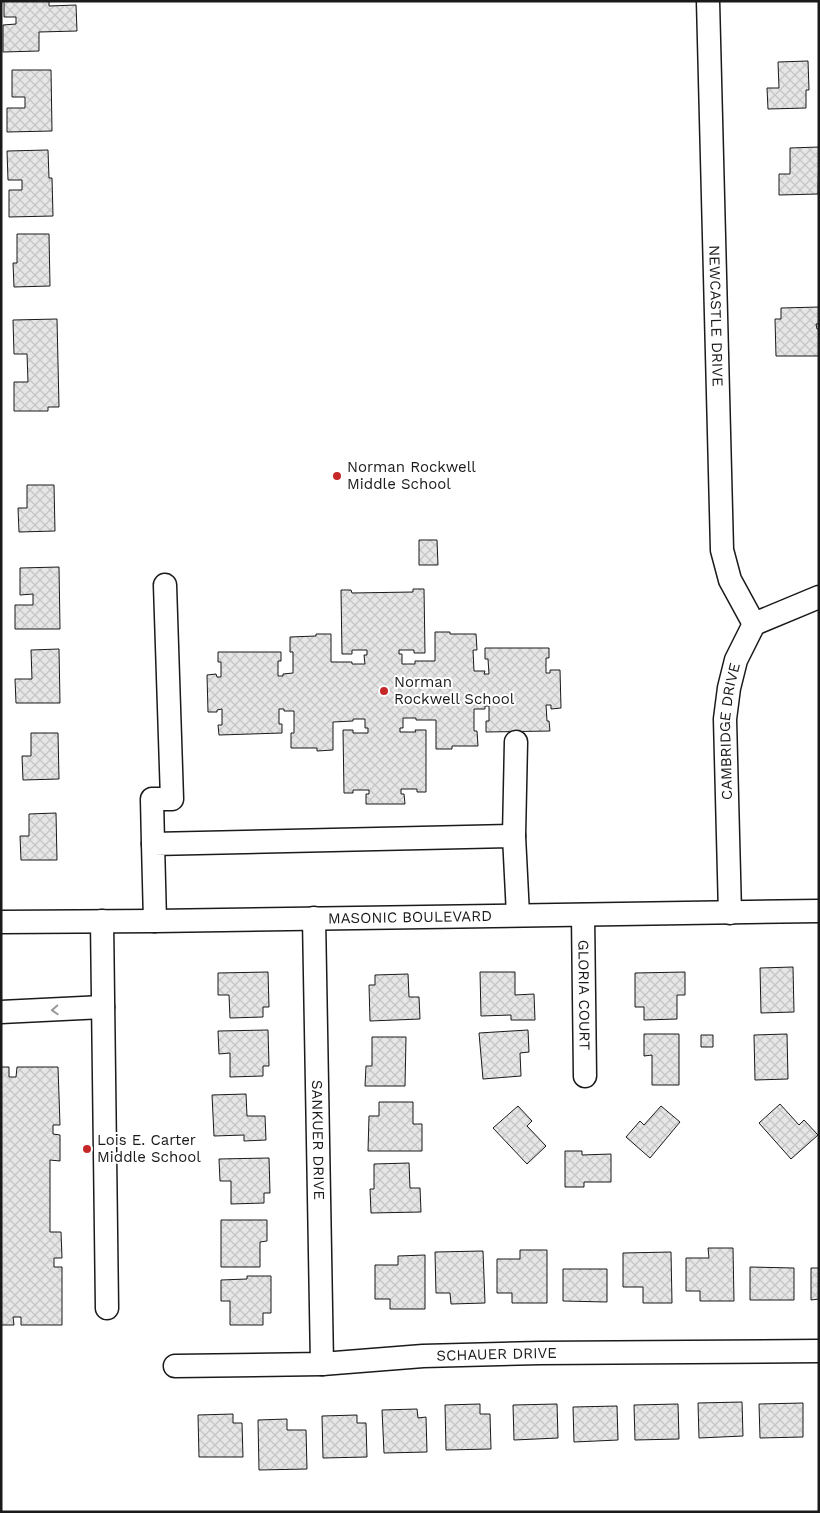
<svg xmlns="http://www.w3.org/2000/svg" width="820" height="1513" font-family="'Work Sans',sans-serif">
<style>
.building{fill:url(#building-cross-hatch);stroke:#1a1a1a}
.lines{fill:none;stroke-linecap:round;stroke-linejoin:round}
.minor-casing{stroke:#1a1a1a;stroke-width:25}
.minor{stroke:#fff;stroke-width:22}
.oneway{stroke:#989898}
.poi-dot{fill:#c62828;stroke:#fff;stroke-width:2}
.labels{text-anchor:middle;stroke-width:4;stroke-linejoin:round;paint-order:stroke}
.street-label{font-size:15px;fill:#1a1a1a;stroke:#fff}
.poi-label{font-size:15px;fill:#1a1a1a;stroke:#fff;text-anchor:start}
</style>
<defs>
<pattern id="building-cross-hatch" width="8" height="8" patternUnits="userSpaceOnUse" patternTransform="scale(1.25)"><rect width="8" height="8" fill="#e6e6e6"/><path d="M0 0l8 8M0 8l8-8" fill="none" stroke="#c5c5c5"/></pattern>
</defs>
<rect width="100%" height="100%" fill="#fff"/>
<path class="building" d="M 4,1 L 49,1 L 49,6 L 76,5 L 77,31 L 39,32 L 39,51 L 3,52 L 3,25 L 16,24 L 16,17 L 4,17 Z
M 808,61 L 809,90 L 806,90 L 806,108 L 768,109 L 767,88 L 779,88 L 778,62 Z
M 12,70 L 51,70 L 52,131 L 7,132 L 7,108 L 25,108 L 25,97 L 12,97 Z
M 819,147 L 818,194 L 779,195 L 779,174 L 790,174 L 790,148 Z
M 48,150 L 49,178 L 52,178 L 53,216 L 9,217 L 9,190 L 22,190 L 22,180 L 8,180 L 7,151 Z
M 17,234 L 49,234 L 50,286 L 14,287 L 13,263 L 17,263 Z
M 819,307 L 819,324 L 816,324 L 817,329 L 819,329 L 819,356 L 776,356 L 775,319 L 781,319 L 781,308 Z
M 57,319 L 59,407 L 48,407 L 48,411 L 14,411 L 14,382 L 28,382 L 27,354 L 14,354 L 13,320 Z
M 27,485 L 54,485 L 55,531 L 19,532 L 18,508 L 27,508 Z
M 419,540 L 437,540 L 438,565 L 419,565 Z
M 59,567 L 60,629 L 15,629 L 15,605 L 33,605 L 33,594 L 20,595 L 20,568 Z
M 413,589 L 424,589 L 425,653 L 414,653 L 414,650 L 399,650 L 399,654 L 402,654 L 402,664 L 415,664 L 415,661 L 435,661 L 435,632 L 450,632 L 450,634 L 476,634 L 477,650 L 473,650 L 474,671 L 485,671 L 484,674 L 489,674 L 488,659 L 485,659 L 485,648 L 549,648 L 549,658 L 546,658 L 546,673 L 550,673 L 550,670 L 560,670 L 561,708 L 551,709 L 551,705 L 546,705 L 547,721 L 549,721 L 550,731 L 486,732 L 486,721 L 489,721 L 489,706 L 485,706 L 485,709 L 474,709 L 474,731 L 477,731 L 478,746 L 452,746 L 452,749 L 436,749 L 436,720 L 416,720 L 416,718 L 403,718 L 403,728 L 400,728 L 400,732 L 416,732 L 415,730 L 426,730 L 426,792 L 417,792 L 417,789 L 401,789 L 401,794 L 404,794 L 405,804 L 366,804 L 366,794 L 369,794 L 369,790 L 353,790 L 353,793 L 344,793 L 343,730 L 353,730 L 353,733 L 368,733 L 368,728 L 365,728 L 365,719 L 353,719 L 353,721 L 333,722 L 333,750 L 317,751 L 317,748 L 291,748 L 291,733 L 294,733 L 294,711 L 284,711 L 284,709 L 279,709 L 279,724 L 282,724 L 282,733 L 219,735 L 218,725 L 222,725 L 222,709 L 217,710 L 217,712 L 208,712 L 207,675 L 216,674 L 217,677 L 221,677 L 221,662 L 218,662 L 218,652 L 281,652 L 281,661 L 278,661 L 278,676 L 283,676 L 283,674 L 293,673 L 293,652 L 290,652 L 290,637 L 316,636 L 316,634 L 331,634 L 331,662 L 352,662 L 352,664 L 365,664 L 364,655 L 367,655 L 367,650 L 352,650 L 352,654 L 342,654 L 341,590 L 351,590 L 352,593 L 413,592 Z
M 59,649 L 60,703 L 16,703 L 15,679 L 32,679 L 31,650 Z
M 31,733 L 58,733 L 59,779 L 23,780 L 22,756 L 31,756 Z
M 56,813 L 57,860 L 21,860 L 20,836 L 29,836 L 29,814 Z
M 793,967 L 794,1012 L 761,1013 L 760,968 Z
M 268,972 L 269,1007 L 263,1007 L 263,1017 L 230,1018 L 229,995 L 218,995 L 218,973 Z
M 480,972 L 515,972 L 515,995 L 534,994 L 535,1020 L 511,1020 L 511,1015 L 481,1016 Z
M 685,972 L 685,995 L 677,995 L 677,1019 L 644,1020 L 644,1007 L 635,1007 L 635,973 Z
M 408,974 L 409,997 L 419,997 L 420,1019 L 370,1021 L 369,985 L 375,985 L 375,975 Z
M 268,1030 L 269,1066 L 263,1066 L 263,1076 L 230,1077 L 230,1053 L 219,1054 L 218,1031 Z
M 528,1030 L 529,1052 L 520,1053 L 521,1076 L 483,1079 L 479,1033 Z
M 644,1034 L 679,1034 L 679,1085 L 652,1085 L 652,1055 L 644,1056 Z
M 787,1034 L 788,1079 L 755,1080 L 754,1035 Z
M 701,1035 L 713,1035 L 713,1047 L 701,1047 Z
M 372,1037 L 406,1037 L 405,1086 L 365,1086 L 366,1066 L 372,1066 Z
M 1,1067 L 9,1067 L 9,1077 L 16,1077 L 17,1067 L 58,1067 L 60,1125 L 53,1125 L 53,1134 L 60,1135 L 60,1161 L 50,1160 L 50,1232 L 61,1232 L 62,1258 L 54,1258 L 54,1267 L 62,1267 L 62,1325 L 21,1325 L 21,1317 L 13,1317 L 14,1325 L 1,1325 Z
M 246,1094 L 247,1116 L 265,1116 L 266,1140 L 244,1141 L 244,1135 L 214,1136 L 212,1095 Z
M 379,1102 L 413,1102 L 413,1124 L 422,1124 L 422,1151 L 368,1151 L 369,1116 L 379,1116 Z
M 780,1104 L 799,1125 L 804,1120 L 818,1135 L 791,1159 L 759,1123 Z
M 518,1106 L 532,1121 L 527,1126 L 546,1146 L 527,1164 L 493,1128 Z
M 661,1106 L 680,1122 L 650,1158 L 626,1137 L 640,1121 L 644,1125 Z
M 565,1151 L 582,1151 L 582,1155 L 611,1154 L 611,1182 L 584,1182 L 584,1187 L 565,1187 Z
M 269,1158 L 270,1193 L 264,1193 L 264,1203 L 231,1204 L 231,1181 L 220,1181 L 219,1159 Z
M 409,1163 L 410,1188 L 420,1188 L 421,1212 L 371,1213 L 370,1189 L 374,1189 L 374,1164 Z
M 221,1220 L 267,1220 L 267,1241 L 260,1242 L 260,1267 L 221,1267 Z
M 708,1248 L 733,1248 L 734,1301 L 700,1301 L 700,1291 L 686,1291 L 686,1258 L 709,1258 Z
M 520,1250 L 547,1250 L 547,1303 L 512,1303 L 512,1293 L 497,1293 L 497,1259 L 520,1259 Z
M 483,1251 L 485,1303 L 451,1304 L 450,1293 L 436,1293 L 435,1252 Z
M 671,1252 L 672,1303 L 643,1303 L 643,1287 L 623,1287 L 623,1253 Z
M 425,1255 L 425,1309 L 390,1309 L 390,1299 L 375,1299 L 375,1265 L 398,1265 L 398,1256 Z
M 750,1267 L 794,1268 L 794,1300 L 750,1300 Z
M 811,1268 L 819,1268 L 819,1299 L 811,1300 Z
M 563,1269 L 607,1269 L 607,1302 L 563,1301 Z
M 247,1276 L 271,1276 L 271,1313 L 263,1313 L 263,1325 L 230,1325 L 230,1301 L 221,1301 L 221,1280 L 247,1279 Z
M 742,1402 L 743,1436 L 699,1438 L 698,1403 Z
M 803,1403 L 803,1437 L 760,1438 L 759,1404 Z
M 480,1404 L 480,1414 L 490,1414 L 491,1449 L 446,1450 L 445,1405 Z
M 557,1404 L 558,1438 L 514,1440 L 513,1405 Z
M 678,1404 L 679,1439 L 635,1440 L 634,1405 Z
M 617,1406 L 618,1440 L 574,1442 L 573,1407 Z
M 417,1409 L 418,1418 L 426,1417 L 427,1452 L 384,1453 L 382,1410 Z
M 233,1414 L 233,1423 L 242,1423 L 243,1457 L 199,1457 L 198,1415 Z
M 357,1415 L 357,1423 L 366,1423 L 367,1457 L 323,1458 L 322,1416 Z
M 287,1419 L 287,1430 L 306,1430 L 307,1469 L 259,1470 L 258,1420 Z"/>
<g class="lines">
<defs>
<g id="minor">
<path id="s1" d="M 708,1 L 722,550 L 730,580 L 754,624"/>
<path d="M 514,836 L 516,742"/>
<path d="M 153,844 L 152,799 L 172,799 L 165,585"/>
<path id="s2" d="M 730,913 L 725,719 L 729,688 L 736,660 L 754,624 L 819,597"/>
<path id="s3" d="M 583,915 L 585,1076"/>
<path id="s4" d="M 314,918 L 322,1364"/>
<path d="M 102,921 L 107,1308"/>
<path d="M 155,921 L 153,844 L 514,836 L 518,915"/>
<path id="s5" d="M 1,922 L 155,921 L 819,911"/>
<path d="M 1,1012 L 103,1007"/>
<path id="s6" d="M 175,1366 L 322,1364 L 423,1356 L 540,1353 L 819,1351"/>
</g>
</defs>
<use href="#minor" class="minor-casing"/>
<use href="#minor" class="minor"/>
</g>
<defs><path id="oneway-chevron" d="M-2-3.5L2.5 0L-2 3.5" fill="none" stroke-width="1.6" stroke-linecap="round" stroke-linejoin="round" transform="scale(1.25)"/></defs>
<use class="oneway" href="#oneway-chevron" transform="translate(55 1010) rotate(177)"/>
<g class="poi-dot">
<circle cx="337" cy="476" r="5"/>
<circle cx="384" cy="691" r="5"/>
<circle cx="87" cy="1149" r="5"/>
</g>
<g class="labels">
<g class="street-label">
<text dy="5" stroke="none"><textPath href="#s1" startOffset="315">NEWCASTLE DRIVE</textPath></text>
<text dy="5" stroke="none"><textPath href="#s2" startOffset="182">CAMBRIDGE DRIVE</textPath></text>
<text dy="5" stroke="none"><textPath href="#s5" startOffset="409">MASONIC BOULEVARD</textPath></text>
<text dy="5" stroke="none"><textPath href="#s3" startOffset="80">GLORIA COURT</textPath></text>
<text dy="5" stroke="none"><textPath href="#s4" startOffset="222">SANKUER DRIVE</textPath></text>
<text dy="5" stroke="none"><textPath href="#s6" startOffset="322">SCHAUER DRIVE</textPath></text>
</g>
<g class="poi-label">
<text x="347" y="472">Norman Rockwell<tspan x="347" dy="17">Middle School</tspan></text>
<text x="394" y="687">Norman<tspan x="394" dy="17">Rockwell School</tspan></text>
<text x="97" y="1145">Lois E. Carter<tspan x="97" dy="17">Middle School</tspan></text>
</g>
</g>
<rect width="820" height="1513" fill="none" stroke="#1a1a1a" stroke-width="5"/>
</svg>
